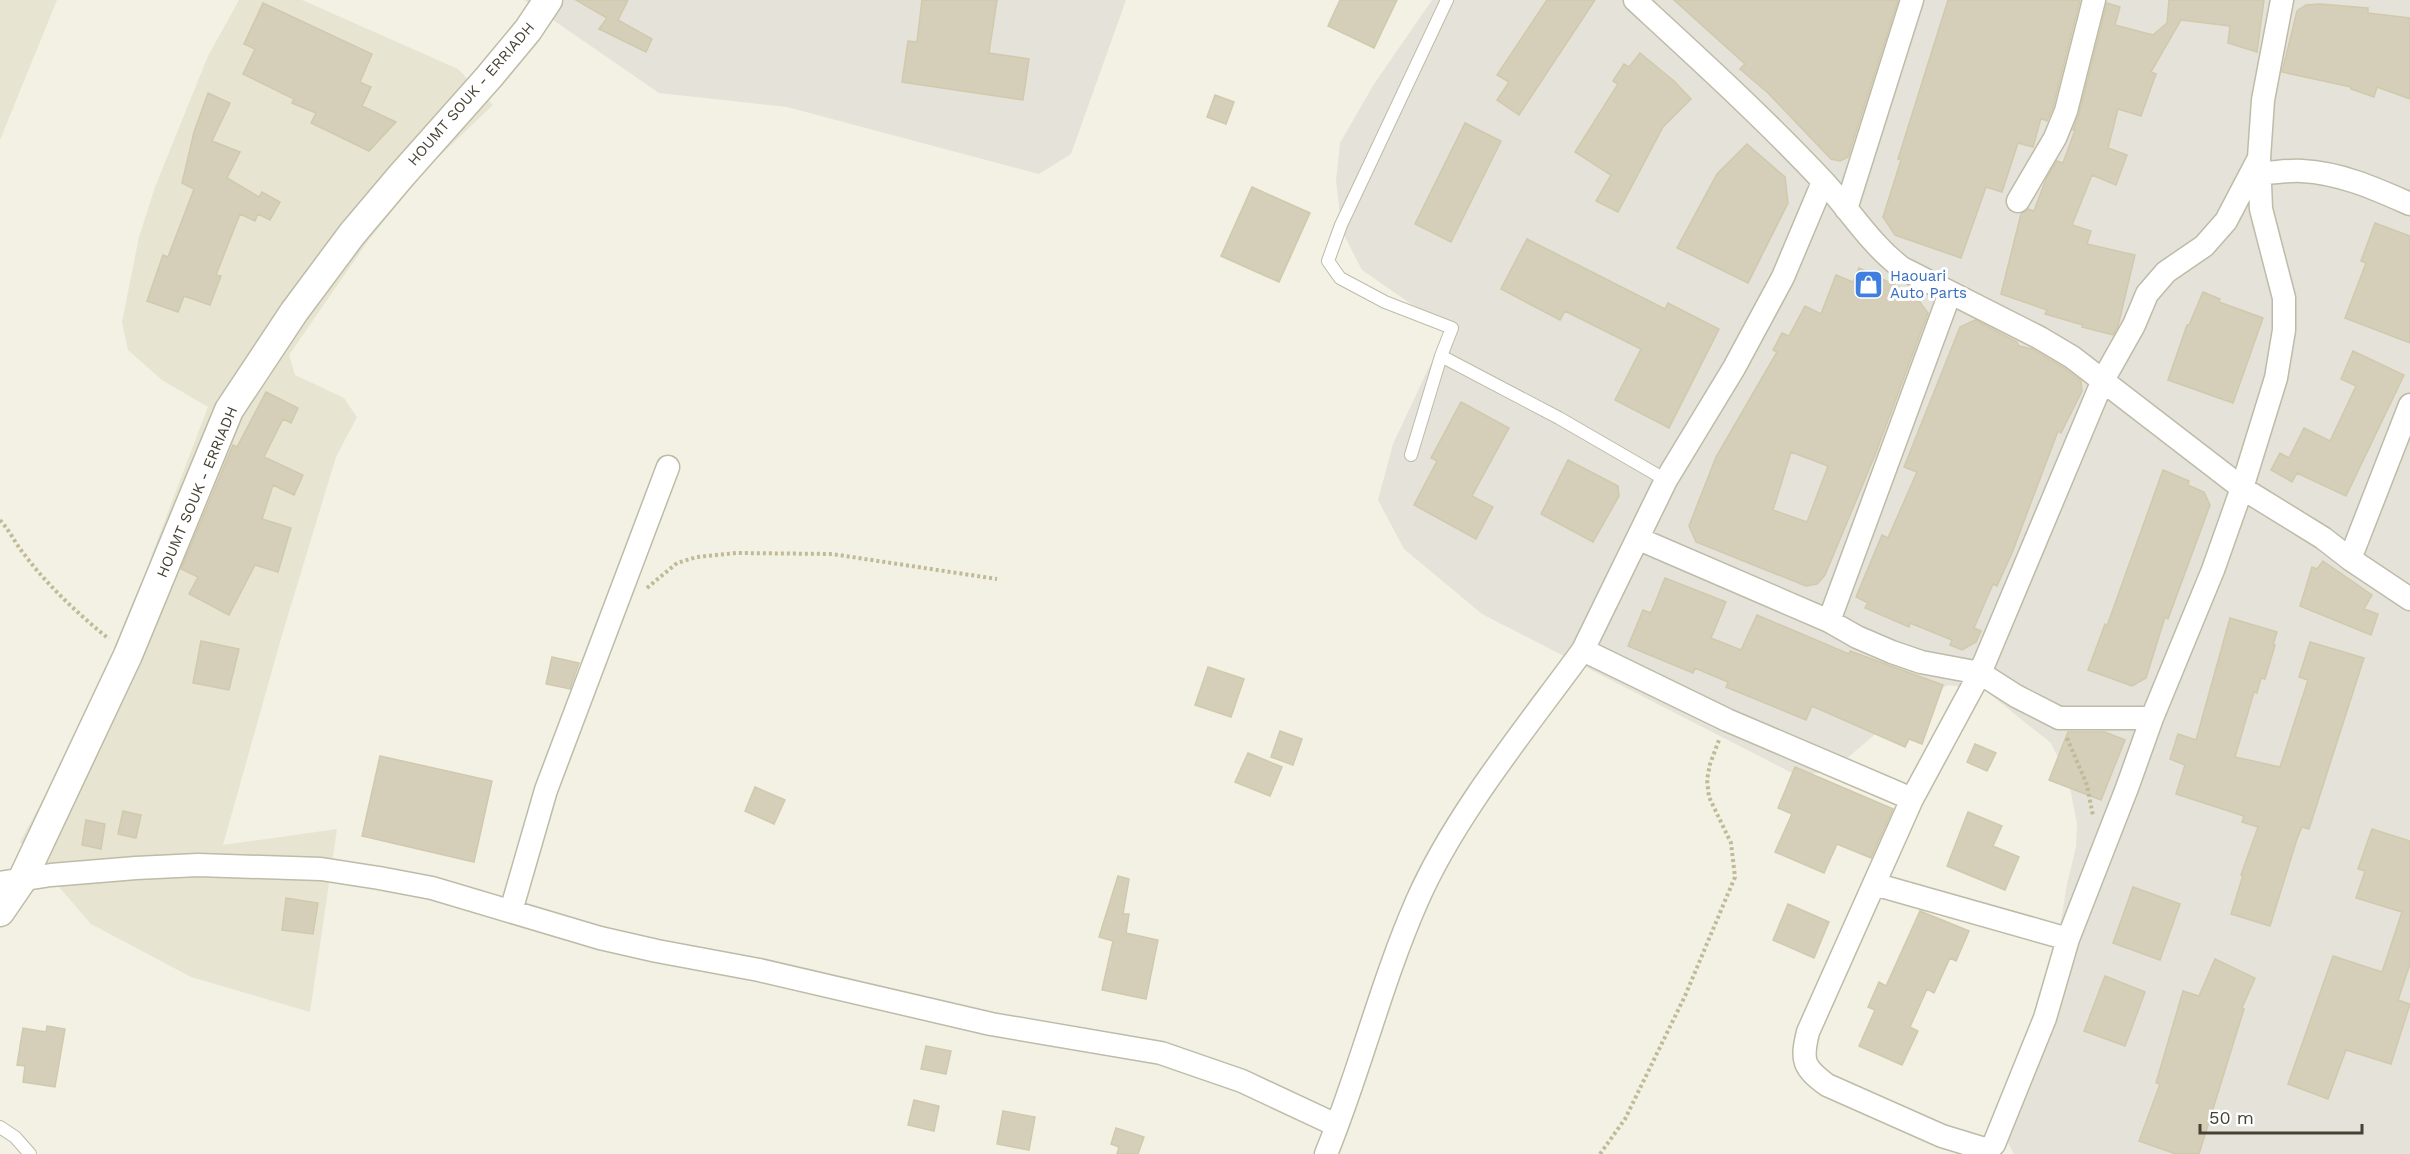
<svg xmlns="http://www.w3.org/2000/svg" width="2410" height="1154" font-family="'Work Sans',sans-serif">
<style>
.residential{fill:#e7e4d2}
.industrial{fill:#e5e2d9}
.building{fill:#d5cfb9;stroke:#d0c9ac;stroke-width:1.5;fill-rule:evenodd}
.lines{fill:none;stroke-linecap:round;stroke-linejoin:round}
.service-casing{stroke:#bebba7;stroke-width:14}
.minor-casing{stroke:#bebba7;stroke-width:25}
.tertiary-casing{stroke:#bebba7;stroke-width:31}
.path{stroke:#c1ba97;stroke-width:4;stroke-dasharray:3 3;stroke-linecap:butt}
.service{stroke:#fff;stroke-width:12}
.minor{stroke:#fff;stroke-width:22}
.tertiary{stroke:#fff;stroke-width:28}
.labels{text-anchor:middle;stroke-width:6;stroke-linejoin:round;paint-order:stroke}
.street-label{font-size:15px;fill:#454234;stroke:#fff}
.shop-label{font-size:15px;fill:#366cbe;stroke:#fff;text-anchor:start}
</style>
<rect width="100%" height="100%" fill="#f3f1e4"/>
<path class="residential" d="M 0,0 L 57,0 L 0,140 Z
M 239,0 L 302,0 L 458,69 L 493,105 L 427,168 L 368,241 L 289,355 L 295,375 L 344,398 L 357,417 L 336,457 L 282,635 L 223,845 L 337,829 L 310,1012 L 191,977 L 91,924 L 20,842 L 48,790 L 132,615 L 152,554 L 208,407 L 162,380 L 128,350 L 122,322 L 139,237 L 155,187 L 208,56 Z"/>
<path class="industrial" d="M 524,0 L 1126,0 L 1071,154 L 1039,174 L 787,107 L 659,93 Z
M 1432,0 L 2410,0 L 2410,1154 L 2014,1154 L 2006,1139 L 2049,995 L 2067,884 L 2076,847 L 2077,824 L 2068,778 L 2051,743 L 1986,691 L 1949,685 L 1919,697 L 1831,772 L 1796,775 L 1482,614 L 1404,549 L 1378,500 L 1393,444 L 1447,329 L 1362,270 L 1342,231 L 1336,181 L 1340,143 L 1374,84 Z"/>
<path class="building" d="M 576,0 L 628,0 L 618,20 L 652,39 L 646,52 L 599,29 L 607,18 Z
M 922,0 L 997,0 L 989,53 L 1029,59 L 1023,100 L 902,82 L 908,41 L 917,42 Z
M 1340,0 L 1397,0 L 1374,48 L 1328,26 Z
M 1547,0 L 1595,0 L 1519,115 L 1497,100 L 1509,82 L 1497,75 Z
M 1674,0 L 1898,0 L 1848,157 L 1840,161 L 1831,159 L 1768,93 L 1740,69 L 1745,64 Z
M 1948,0 L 2080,0 L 2053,107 L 2047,121 L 2041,118 L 2033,147 L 2018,143 L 2002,192 L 1986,187 L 1961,258 L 1895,235 L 1883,217 L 1901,160 L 1898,159 Z
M 2169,0 L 2264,0 L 2257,52 L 2228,43 L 2230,26 L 2181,20 L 2151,72 L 2156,74 L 2141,116 L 2118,109 L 2108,148 L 2127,155 L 2116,185 L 2092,175 L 2072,225 L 2091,231 L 2087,244 L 2135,255 L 2118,326 L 2113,335 L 2082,327 L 2083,325 L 2045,314 L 2047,310 L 2001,294 L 2021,214 L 2028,209 L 2034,211 L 2046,179 L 2057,161 L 2063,163 L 2075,130 L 2073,130 L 2079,114 L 2107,3 L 2120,7 L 2115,25 L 2153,35 L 2167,23 Z
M 263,3 L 372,54 L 360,82 L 371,87 L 362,106 L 396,122 L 369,151 L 311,123 L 316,113 L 292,103 L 294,99 L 243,74 L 255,49 L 244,44 Z
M 2320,4 L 2368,8 L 2368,13 L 2410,18 L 2410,99 L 2377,87 L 2374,97 L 2351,89 L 2351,87 L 2282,72 L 2297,11 L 2306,5 Z
M 1640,53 L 1674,81 L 1691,99 L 1663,127 L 1618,212 L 1596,201 L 1611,175 L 1575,152 L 1618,84 L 1613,81 L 1624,64 L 1629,67 Z
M 208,93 L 230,103 L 212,141 L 240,152 L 227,178 L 259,197 L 262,192 L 280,202 L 270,220 L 258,214 L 255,221 L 240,214 L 216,275 L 221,276 L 210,305 L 184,296 L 178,312 L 147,301 L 163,255 L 168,257 L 194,189 L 182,183 L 194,132 Z
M 1215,95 L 1234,102 L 1226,124 L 1207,117 Z
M 1465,123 L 1501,141 L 1451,242 L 1415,224 Z
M 1747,144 L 1785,177 L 1788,203 L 1748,283 L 1677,248 L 1717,174 Z
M 1252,187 L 1310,213 L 1279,282 L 1221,256 Z
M 2375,223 L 2410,236 L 2410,343 L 2345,318 L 2366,263 L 2361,261 Z
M 1527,239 L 1665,309 L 1668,303 L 1719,329 L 1669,428 L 1615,400 L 1641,349 L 1565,311 L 1560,320 L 1501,289 Z
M 1859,268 L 1914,294 L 1928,313 L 1875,455 L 1825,575 L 1817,584 L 1806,586 L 1696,542 L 1689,526 L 1716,457 L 1777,352 L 1773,350 L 1782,333 L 1789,336 L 1805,306 L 1821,314 L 1836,275 L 1853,282 ZM 1791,452 L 1828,466 L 1807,522 L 1773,510 Z
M 2203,292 L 2220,299 L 2219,302 L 2263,318 L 2233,403 L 2168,380 L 2187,325 L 2189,325 Z
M 1975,320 L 2017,342 L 2019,346 L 2032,349 L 2064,368 L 2081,381 L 2082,391 L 2061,433 L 2058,431 L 2012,553 L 1997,586 L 1993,584 L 1974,628 L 1981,631 L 1976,642 L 1962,650 L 1950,645 L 1952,640 L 1910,623 L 1909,627 L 1865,608 L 1868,603 L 1856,597 L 1882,535 L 1888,538 L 1917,472 L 1904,467 L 1960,327 Z
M 2353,351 L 2404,375 L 2346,496 L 2297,473 L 2292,482 L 2271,470 L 2280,453 L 2289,458 L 2304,428 L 2330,441 L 2356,386 L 2341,379 Z
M 266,392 L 298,408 L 291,423 L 283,419 L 264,457 L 303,475 L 294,495 L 273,485 L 262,519 L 291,528 L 278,572 L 255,565 L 229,615 L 189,594 L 198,577 L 181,569 L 233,445 L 237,447 Z
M 1461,402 L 1509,428 L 1472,496 L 1493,507 L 1476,539 L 1414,505 L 1437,461 L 1431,458 Z
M 1568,460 L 1618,486 L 1619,496 L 1593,542 L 1541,514 Z
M 2163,470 L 2189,481 L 2188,485 L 2204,492 L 2210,505 L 2168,619 L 2165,617 L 2146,678 L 2132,686 L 2088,670 L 2105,624 L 2107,626 Z
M 2323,561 L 2372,595 L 2364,609 L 2378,614 L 2371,635 L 2300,606 L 2312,567 L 2317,569 Z
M 1665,578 L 1726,602 L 1711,638 L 1741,650 L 1757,615 L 1849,654 L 1850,651 L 1943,685 L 1922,744 L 1909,739 L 1905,747 L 1812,706 L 1806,720 L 1726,687 L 1728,682 L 1695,668 L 1693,673 L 1628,646 L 1643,610 L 1651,613 Z
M 2230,618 L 2277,632 L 2273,645 L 2275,645 L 2265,679 L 2261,678 L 2257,693 L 2254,692 L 2235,757 L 2280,767 L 2308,680 L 2299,677 L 2310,642 L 2364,658 L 2309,829 L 2302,827 L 2297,839 L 2270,926 L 2231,914 L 2243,875 L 2241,875 L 2258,827 L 2242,822 L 2244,816 L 2176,794 L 2185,765 L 2170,759 L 2178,734 L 2196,740 Z
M 201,641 L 239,649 L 229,690 L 193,683 Z
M 552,657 L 579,663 L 570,689 L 546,684 Z
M 1208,667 L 1244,679 L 1231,717 L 1195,705 Z
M 1280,731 L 1302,739 L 1293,765 L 1271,757 Z
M 2068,732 L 2105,732 L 2125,740 L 2101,800 L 2049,780 Z
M 1975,744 L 1996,753 L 1987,771 L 1967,762 Z
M 1248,753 L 1282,767 L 1270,796 L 1235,782 Z
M 380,756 L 492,781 L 474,862 L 362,836 Z
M 1795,767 L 1893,809 L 1871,858 L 1837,844 L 1824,873 L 1775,852 L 1792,814 L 1778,808 Z
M 755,787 L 785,800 L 774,824 L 745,811 Z
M 123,811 L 141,815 L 136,838 L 118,834 Z
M 1968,812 L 2002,826 L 1993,846 L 2019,857 L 2005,890 L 1947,866 Z
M 86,820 L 105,824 L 101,849 L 82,845 Z
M 2372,829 L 2410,841 L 2410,964 L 2398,1000 L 2410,1004 L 2391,1064 L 2346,1050 L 2328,1099 L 2288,1084 L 2333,956 L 2382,972 L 2402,912 L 2356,898 L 2365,871 L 2358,869 Z
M 1118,876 L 1129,879 L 1123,914 L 1129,914 L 1126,933 L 1158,940 L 1146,999 L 1102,990 L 1113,941 L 1099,937 Z
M 2133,887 L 2180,904 L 2160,960 L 2113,943 Z
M 286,898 L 318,903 L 313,934 L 282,930 Z
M 1788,904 L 1829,922 L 1814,958 L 1773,940 Z
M 1920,911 L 1969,931 L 1956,961 L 1950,958 L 1934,993 L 1927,989 L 1910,1027 L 1918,1031 L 1902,1065 L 1859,1046 L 1875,1010 L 1868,1007 L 1879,982 L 1886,986 Z
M 2215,959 L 2255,978 L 2242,1008 L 2244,1009 L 2199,1154 L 2176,1154 L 2139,1141 L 2160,1084 L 2156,1083 L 2183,991 L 2199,996 Z
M 2105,976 L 2145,992 L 2125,1046 L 2084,1031 Z
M 47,1026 L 65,1029 L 55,1087 L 23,1082 L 25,1066 L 17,1065 L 23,1028 L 46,1032 Z
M 926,1046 L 951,1051 L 946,1074 L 921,1069 Z
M 914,1100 L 939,1106 L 934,1131 L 908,1125 Z
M 1003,1111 L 1035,1117 L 1029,1150 L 997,1144 Z
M 1116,1128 L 1144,1137 L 1138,1154 L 1117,1154 L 1119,1147 L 1111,1144 Z"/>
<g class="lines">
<defs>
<path id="service" d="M 1447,0 L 1341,225 L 1328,261 L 1340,278 L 1385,302 L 1452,328 L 1441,356 L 1559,418 L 1666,480
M 1411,455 L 1441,356
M 0,1127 L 15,1137 L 30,1154"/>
<path id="minor" d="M 1635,0 C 1699,59 1764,118 1823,181 C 1850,210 1870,244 1902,268 L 2040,338 L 2072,357 L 2242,488 L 2323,538 L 2350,559 L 2410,599
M 2260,173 C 2273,173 2288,170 2302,171 C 2341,173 2376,189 2410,204
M 1823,182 L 1783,277 L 1734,368 L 1666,480 L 1583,650 L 1727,720 L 1912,799 L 1980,673 L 2103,380 L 2134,325 L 2147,294 L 2166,272 L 2204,246 L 2226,221 L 2259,158
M 2018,201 L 2055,138 L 2066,111 L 2094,0
M 1846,209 L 1912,0
M 1639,539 L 1829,621 L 1857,637 L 1892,652 L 1921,662 L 1980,673 L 2016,696 L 2059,718 L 2152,718 L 2213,570 L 2242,488 L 2276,378 L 2284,330 L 2284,298 L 2261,209 L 2259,158 L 2263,100 L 2282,0
M 2350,559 L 2410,405
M 1829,621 L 1950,293
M 1912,799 L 1808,1032 C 1801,1061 1803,1067 1827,1085 L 1942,1136 L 1988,1150 L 1994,1144 L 2045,1018 L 2068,939 L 2127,788 L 2152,718
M 0,883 L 51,875 L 136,868 L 198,865 L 321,869 L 379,878 L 432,888 L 600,938 L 657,951 L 759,970 L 991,1024 L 1161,1053 L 1242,1081 L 1336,1125
M 1874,884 L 2068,939
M 511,911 L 546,790 L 668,467
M 1326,1154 C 1360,1071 1381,983 1417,901 C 1455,814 1527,727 1583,650"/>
<path id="tertiary" d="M 0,912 L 22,880 L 128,655 L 229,410 L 294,312 L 352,234 L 401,176 L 489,77 L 528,30 L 548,0"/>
</defs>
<use href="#service" class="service-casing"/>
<use href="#minor" class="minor-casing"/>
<use href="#tertiary" class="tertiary-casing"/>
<path class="path" d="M 0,520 C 10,531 15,543 24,554 C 48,586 78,614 109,639
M 647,588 L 677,563 L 697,557 L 736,553 L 832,554 L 997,579
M 2067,738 L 2087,785 L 2093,816
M 1600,1154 L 1625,1119 L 1685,996 L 1735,877 L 1731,843 L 1709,797 L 1707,780 L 1710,764 L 1719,740"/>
<use href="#service" class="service"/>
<use href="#minor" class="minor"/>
<use href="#tertiary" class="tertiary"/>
</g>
<defs>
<symbol id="shop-square" viewBox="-11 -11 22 22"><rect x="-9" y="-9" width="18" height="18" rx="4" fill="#3f7fe0" stroke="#fff"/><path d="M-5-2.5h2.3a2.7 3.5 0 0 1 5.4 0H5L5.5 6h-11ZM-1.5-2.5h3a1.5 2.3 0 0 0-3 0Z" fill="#fff"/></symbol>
</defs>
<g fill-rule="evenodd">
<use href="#shop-square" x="1852" y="268" width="33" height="33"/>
</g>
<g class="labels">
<g class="street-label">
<text transform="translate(471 94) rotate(-49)" y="5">HOUMT SOUK - ERRIADH</text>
<text transform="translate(197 492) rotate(-67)" y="5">HOUMT SOUK - ERRIADH</text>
</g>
<g class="shop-label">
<text x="1890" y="281">Haouari<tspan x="1890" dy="17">Auto Parts</tspan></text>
</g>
</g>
<path d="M2200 1124v9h162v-9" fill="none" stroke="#454234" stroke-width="3"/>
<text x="2209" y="1124" font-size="18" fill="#454234" stroke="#ffffff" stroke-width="4.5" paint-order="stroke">50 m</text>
</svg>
